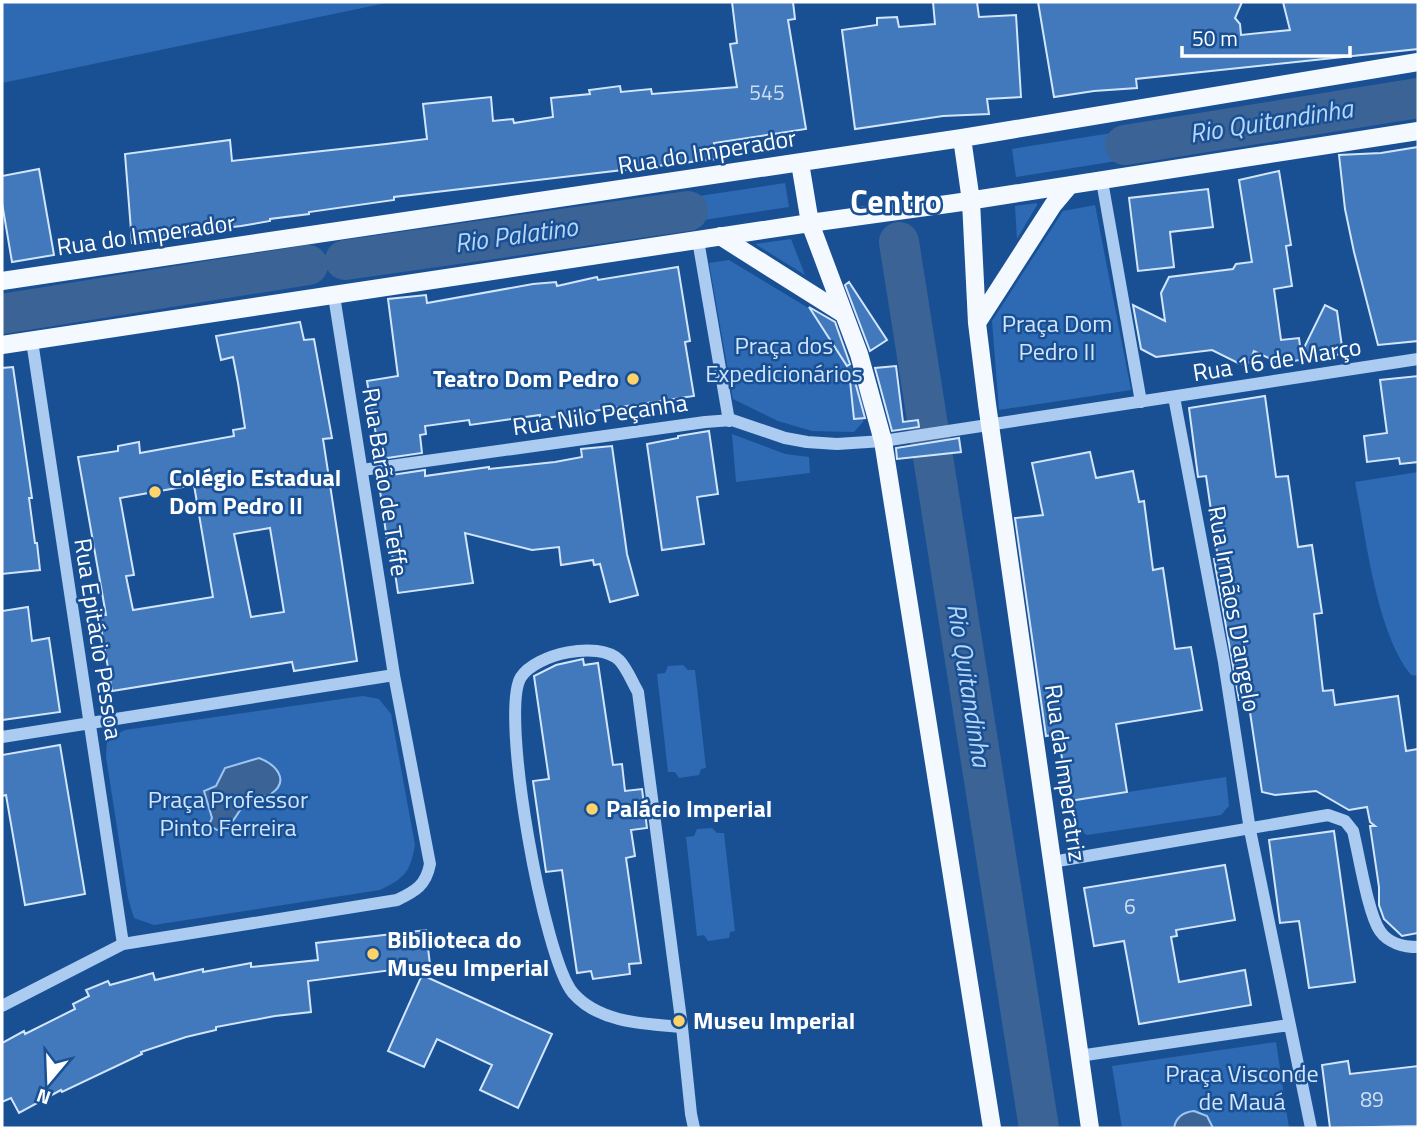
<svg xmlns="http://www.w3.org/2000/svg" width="1420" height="1130" font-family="'Titillium Web',sans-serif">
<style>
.green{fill:#2d6ab3}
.water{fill:#3c6395;stroke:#9ec5f2;stroke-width:2}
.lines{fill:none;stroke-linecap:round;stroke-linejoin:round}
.river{stroke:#3c6395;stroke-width:40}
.building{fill:#4279bc;stroke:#d2e5fb;stroke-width:2;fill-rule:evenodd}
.minor{stroke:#abcbf0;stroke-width:12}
.major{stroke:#f4f8ff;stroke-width:18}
.poi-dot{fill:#ffd36a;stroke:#195094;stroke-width:2.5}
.labels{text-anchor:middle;stroke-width:5;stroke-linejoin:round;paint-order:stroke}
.number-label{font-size:21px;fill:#d0deee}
.street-label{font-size:24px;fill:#fff;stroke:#195094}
.park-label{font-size:24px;fill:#d2e5fb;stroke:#195094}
.poi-label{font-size:24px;font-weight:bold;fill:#fff;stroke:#195094;text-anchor:start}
.water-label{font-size:26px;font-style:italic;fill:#b7d5f7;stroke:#195094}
.district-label{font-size:32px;font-weight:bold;fill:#fff;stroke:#195094}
</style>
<rect width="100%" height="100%" fill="#195094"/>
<path class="green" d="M 2,2 L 391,2 L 2,83 Z
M 1118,132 L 1123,160 L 1016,177 L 1012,149 Z
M 785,183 L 789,207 L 690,222 L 686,198 Z
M 1037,203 L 1037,205 L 1017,239 L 1015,206 Z
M 1095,205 L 1131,390 L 999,410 L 992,321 L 1063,211 Z
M 791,239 L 805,275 L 755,244 Z
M 729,260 L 825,318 L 844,346 L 865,406 L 863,422 L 854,432 L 812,431 L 778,421 L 733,399 L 709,263 Z
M 732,434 L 785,454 L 809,457 L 810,473 L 736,482 Z
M 1418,472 L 1418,676 L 1411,675 C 1376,632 1366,537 1355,482 Z
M 683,665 L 688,670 L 695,670 L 706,768 L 701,769 L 699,775 L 679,778 L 675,772 L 668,772 L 657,674 L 665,673 L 668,666 Z
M 363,696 L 379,699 L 391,714 L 415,845 C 410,872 405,878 380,890 L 154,925 L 134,918 L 128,898 L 106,757 L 107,739 L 125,730 Z
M 1226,777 L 1229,806 L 1221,815 L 1087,835 L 1073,827 L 1069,801 Z
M 712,828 L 717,833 L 724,833 L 735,931 L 730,932 L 729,938 L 708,941 L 704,935 L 697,936 L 686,837 L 694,836 L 697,829 Z
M 1276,1042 L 1289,1128 L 1122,1128 L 1112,1066 Z"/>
<path class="water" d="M 259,758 C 275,764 291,780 271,794 C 264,798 256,797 249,801 C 235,810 238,825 217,830 L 209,825 L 212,818 L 204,791 L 216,786 L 225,768 Z
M 1194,1111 L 1207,1116 L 1213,1128 L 1174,1128 C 1176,1117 1184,1112 1194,1111 Z"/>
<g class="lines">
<path class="river" d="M 1125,145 L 1418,98
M 899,242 L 1039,1128
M 345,260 L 688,211
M 2,314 L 308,265"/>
</g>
<path class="building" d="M 732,2 L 793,2 L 795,19 L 788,20 L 806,129 L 714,143 L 716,159 L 394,197 L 394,200 L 309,212 L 309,214 L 270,219 L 270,221 L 241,226 L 157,236 L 158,241 L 132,243 L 125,154 L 230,140 L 232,161 L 386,144 L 427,139 L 423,104 L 491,97 L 493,121 L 513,119 L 514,123 L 553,117 L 551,98 L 590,94 L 589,90 L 620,86 L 621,92 L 651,89 L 652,94 L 737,87 L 730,44 L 737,43 Z
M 933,2 L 977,2 L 979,17 L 1016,15 L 1021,97 L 987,99 L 989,114 L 943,116 L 855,129 L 842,30 L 877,25 L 877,18 L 897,17 L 899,27 L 935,24 Z
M 1038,2 L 1242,2 L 1235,18 L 1240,24 L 1241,35 L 1290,30 L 1283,2 L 1418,2 L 1418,49 L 1136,79 L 1137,88 L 1094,91 L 1054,97 Z
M 1418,147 L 1418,341 L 1378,345 L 1354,252 L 1345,209 L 1339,155 L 1381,153 Z
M 39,169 L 54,255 L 12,262 L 2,203 L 2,176 Z
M 1279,171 L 1291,245 L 1286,246 L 1292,286 L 1274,289 L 1281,340 L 1299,338 L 1301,354 L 1325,305 L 1337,311 L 1343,354 L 1279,363 L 1254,351 L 1249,363 L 1240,364 L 1212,350 L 1156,357 L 1141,349 L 1133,305 L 1165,321 L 1161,293 L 1169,277 L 1233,269 L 1236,264 L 1252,262 L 1239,180 Z
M 1208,189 L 1213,227 L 1170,232 L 1174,267 L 1138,271 L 1129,198 Z
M 678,267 L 690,341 L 685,342 L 694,396 L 540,419 L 540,415 L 470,425 L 469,420 L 425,426 L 426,434 L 420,435 L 422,453 L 380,459 L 367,381 L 398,376 L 388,299 L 426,295 L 427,303 L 533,284 L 556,282 L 557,286 L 597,277 L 598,280 Z
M 849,282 L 887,340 L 870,351 L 845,285 Z
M 809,307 L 835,322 L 850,364 L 847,366 Z
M 300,322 L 304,340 L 314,339 L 332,438 L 323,439 L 357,661 L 294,671 L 292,662 L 112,691 L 99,616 L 106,615 L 78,457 L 118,451 L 118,446 L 139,442 L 140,453 L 234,436 L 233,430 L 245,428 L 238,383 L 233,357 L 221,360 L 216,336 ZM 194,485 L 213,597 L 133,610 L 126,576 L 134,575 L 120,498 ZM 270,528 L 284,612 L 251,617 L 234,534 Z
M 896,366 L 903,422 L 918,420 L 919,427 L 892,431 L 875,368 Z
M 13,367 L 32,498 L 29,498 L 35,543 L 37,543 L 40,570 L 2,574 L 2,368 Z
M 849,371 L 852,371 L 865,418 L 854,419 Z
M 1418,376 L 1418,462 L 1400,464 L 1399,458 L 1367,462 L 1364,436 L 1387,433 L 1380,380 Z
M 1265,396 L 1276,477 L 1288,476 L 1298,547 L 1312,545 L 1322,613 L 1314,614 L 1323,691 L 1333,690 L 1335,705 L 1398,696 L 1406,751 L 1418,749 L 1418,933 L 1402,936 L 1384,919 L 1379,905 L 1379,887 L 1370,826 L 1375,826 L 1370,822 L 1367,807 L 1349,810 L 1316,791 L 1275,795 L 1262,792 L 1248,699 L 1239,700 L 1214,559 L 1218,559 L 1206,476 L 1198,477 L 1189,408 Z
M 709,431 L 718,494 L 697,497 L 704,544 L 662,550 L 647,444 L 678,438 L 678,436 Z
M 959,438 L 961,452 L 897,459 L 896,448 Z
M 612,446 L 627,554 L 638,595 L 610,602 L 600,564 L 594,565 L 593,560 L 561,565 L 559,547 L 532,550 L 465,533 L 473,583 L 398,593 L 390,540 L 387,540 L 378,477 L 425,470 L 425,476 L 489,467 L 489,469 L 555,462 L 582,457 L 581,449 Z
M 1090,452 L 1096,478 L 1133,471 L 1139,502 L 1144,501 L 1153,570 L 1163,568 L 1175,649 L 1191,647 L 1202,710 L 1116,724 L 1127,792 L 1069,801 L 1058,734 L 1046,736 L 1015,518 L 1043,515 L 1032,463 Z
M 28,607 L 32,641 L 49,638 L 60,712 L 2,720 L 2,611 Z
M 583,659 L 584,665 L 598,663 L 613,765 L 622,764 L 625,791 L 642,789 L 647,828 L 631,830 L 635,856 L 626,858 L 641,963 L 629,964 L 630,974 L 593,979 L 591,971 L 577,973 L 562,870 L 546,872 L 533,781 L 549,779 L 534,676 L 556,665 Z
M 60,745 L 85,894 L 25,905 L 6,795 L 2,796 L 2,755 Z
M 1334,831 L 1355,982 L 1309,988 L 1299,921 L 1280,923 L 1269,840 Z
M 1225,865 L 1235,920 L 1176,930 L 1177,936 L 1171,937 L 1179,982 L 1245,970 L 1251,1005 L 1139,1024 L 1124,941 L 1094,946 L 1084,888 Z
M 426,930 L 430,965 L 308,981 L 311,1012 L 275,1016 L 216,1027 L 216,1030 L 186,1037 L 141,1052 L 142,1054 L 62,1092 L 61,1090 L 19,1113 L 11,1098 L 2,1102 L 2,1043 L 24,1031 L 25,1034 L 75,1009 L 73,1004 L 89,996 L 86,990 L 108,981 L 110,985 L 153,973 L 155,980 L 203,969 L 203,972 L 251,963 L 251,967 L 318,960 L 316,943 Z
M 422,975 L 552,1034 L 518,1108 L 480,1090 L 492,1065 L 437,1039 L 424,1067 L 388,1051 Z
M 1348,1061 L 1350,1074 L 1418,1066 L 1418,1126 L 1330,1128 L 1322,1065 Z"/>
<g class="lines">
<path class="minor" d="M 1102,181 L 1141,402
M 698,240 L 729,421
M 32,341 L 123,944
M 1174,397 L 1224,662 L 1250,830 L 1311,1128
M 362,470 L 705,422 L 732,420 L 785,438 L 807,442 L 837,444 L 883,441 L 1418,359
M 2,737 L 394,675
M 1052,862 L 1328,815 L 1345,821 L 1353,831 C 1359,855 1368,914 1380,931 C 1388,943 1404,947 1418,947
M 2,1006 L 123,944 L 397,900 C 416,891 426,885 430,864 L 394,675 L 334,296
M 682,1027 C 645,1024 599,1023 573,993 C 544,960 499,711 521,677 C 536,654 598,640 619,660 C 627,668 632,682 638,692 L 682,1027 L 691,1114 L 694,1128
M 1079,1056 L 1289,1025"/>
<path class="major" d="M 962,138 L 971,201 L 977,323 L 987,404 L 1090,1128
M 800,163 L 810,223 L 859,354 L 883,441 L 992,1128
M 720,236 L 842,313
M 2,281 L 962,138 L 1418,62
M 977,323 L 1053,205 L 1069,186
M 2,345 L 810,223 L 955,203 L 1418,131"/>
</g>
<g class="poi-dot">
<circle cx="633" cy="379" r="7"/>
<circle cx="155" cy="492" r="7"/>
<circle cx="592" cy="809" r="7"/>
<circle cx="373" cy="954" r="7"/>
<circle cx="679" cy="1021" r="7"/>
</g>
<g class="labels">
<g class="number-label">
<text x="767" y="100">545</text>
<text x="1130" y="914">6</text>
<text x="1372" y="1107">89</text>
</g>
<g class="street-label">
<text transform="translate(707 152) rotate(-9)" y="8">Rua do Imperador</text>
<text transform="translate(146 235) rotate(-8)" y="8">Rua do Imperador</text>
<text transform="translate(1277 360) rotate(-9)" y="8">Rua 16 de Março</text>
<text transform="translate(600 415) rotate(-8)" y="8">Rua Nilo Peçanha</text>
<text transform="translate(385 482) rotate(81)" y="8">Rua Barão de Teffe</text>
<text transform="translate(1234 609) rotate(80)" y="8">Rua Irmãos D'angelo</text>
<text transform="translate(98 639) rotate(81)" y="8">Rua Epitácio Pessoa</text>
<text transform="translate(1065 773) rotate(82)" y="8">Rua da Imperatriz</text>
</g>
<g class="park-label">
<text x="1057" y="332">Praça Dom<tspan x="1057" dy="28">Pedro II</tspan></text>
<text x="784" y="354">Praça dos<tspan x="784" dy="28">Expedicionários</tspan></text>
<text x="228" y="808">Praça Professor<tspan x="228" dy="28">Pinto Ferreira</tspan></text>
<text x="1242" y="1082">Praça Visconde<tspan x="1242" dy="28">de Mauá</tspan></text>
</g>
<g class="poi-label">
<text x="619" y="387" text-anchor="end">Teatro Dom Pedro</text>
<text x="169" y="486">Colégio Estadual<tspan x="169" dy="28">Dom Pedro II</tspan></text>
<text x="606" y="817">Palácio Imperial</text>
<text x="387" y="948">Biblioteca do<tspan x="387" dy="28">Museu Imperial</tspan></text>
<text x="693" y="1029">Museu Imperial</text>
</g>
<g class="water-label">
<text transform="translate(1271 121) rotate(-9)" y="9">Rio Quitandinha</text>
<text transform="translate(516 235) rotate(-8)" y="9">Rio Palatino</text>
<text transform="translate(969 685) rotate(81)" y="9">Rio Quitandinha</text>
</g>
<g class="district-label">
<text x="896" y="213">Centro</text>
</g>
</g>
<rect width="1420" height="1130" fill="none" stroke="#ffffff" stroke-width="7"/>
<g transform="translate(49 1081) rotate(199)" stroke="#195094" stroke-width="5" paint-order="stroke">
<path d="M0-5L12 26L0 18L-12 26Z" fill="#ffffff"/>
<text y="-10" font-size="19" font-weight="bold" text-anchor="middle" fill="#ffffff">N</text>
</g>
<path d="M1182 46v10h168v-10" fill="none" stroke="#ffffff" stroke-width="3.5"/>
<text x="1192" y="46" font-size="21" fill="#ffffff" stroke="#195094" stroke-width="5" paint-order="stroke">50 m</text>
</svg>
